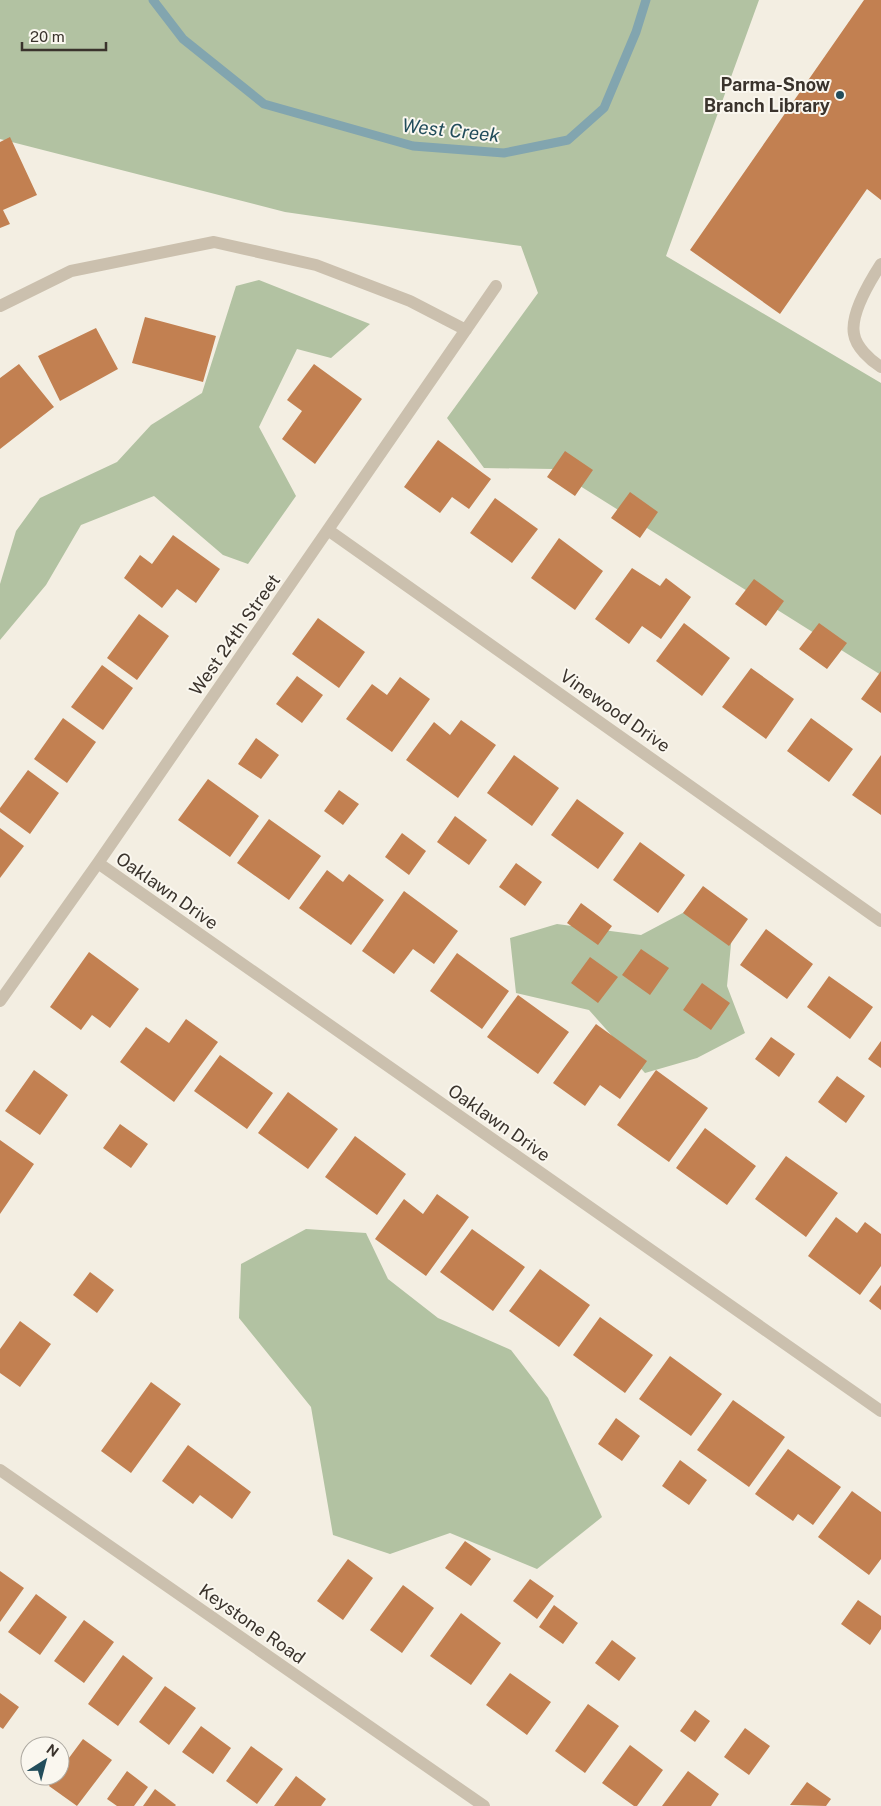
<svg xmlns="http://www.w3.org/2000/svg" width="881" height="1806" font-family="'Public Sans',sans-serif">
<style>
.green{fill:#b2c2a2}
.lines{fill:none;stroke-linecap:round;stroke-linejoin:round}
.stream{stroke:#82a5af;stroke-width:9}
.building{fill:#c28051}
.service{stroke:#cbc0ae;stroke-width:12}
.minor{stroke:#cbc0ae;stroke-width:12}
.poi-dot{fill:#224d5b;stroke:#faf7ef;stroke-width:2}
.labels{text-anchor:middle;stroke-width:4;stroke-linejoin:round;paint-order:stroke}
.poi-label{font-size:18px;font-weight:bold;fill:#3a332c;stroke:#faf7ef;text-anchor:end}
.street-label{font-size:18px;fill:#3a332c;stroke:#faf7ef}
.water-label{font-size:19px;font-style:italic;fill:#224d5b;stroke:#faf7ef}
</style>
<rect width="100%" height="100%" fill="#f3eee2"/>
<path class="green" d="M 0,0 L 759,0 L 666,256 L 881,383 L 881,675 L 553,469 L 484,468 L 447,418 L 538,293 L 521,246 L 285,212 L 0,139 Z
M 259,280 L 370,324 L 331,358 L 297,349 L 259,427 L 296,496 L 248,564 L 223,555 L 154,496 L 81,525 L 46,585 L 0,640 L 0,584 L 16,531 L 40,498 L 117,462 L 151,425 L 202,393 L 236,286 Z
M 694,907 L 732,934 L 727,986 L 745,1033 L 697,1058 L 645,1073 L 589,1010 L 516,993 L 510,938 L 557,924 L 641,935 Z
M 306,1229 L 366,1233 L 388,1279 L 438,1318 L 511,1350 L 548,1398 L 602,1517 L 537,1569 L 450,1533 L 390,1554 L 333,1535 L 311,1407 L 239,1318 L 241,1264 Z"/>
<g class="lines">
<path class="stream" d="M 153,0 L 183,39 L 264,104 L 413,146 L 504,153 L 568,140 L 604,108 L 636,32 L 646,0"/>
</g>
<path class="building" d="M 864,0 L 881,0 L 881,200 L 867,189 L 780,314 L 690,250 Z
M 10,137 L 37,195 L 3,210 L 10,224 L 0,228 L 0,142 Z
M 145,317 L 216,336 L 203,382 L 132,363 Z
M 96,328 L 118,369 L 60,401 L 38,356 Z
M 19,364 L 54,407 L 0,449 L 0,378 Z
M 314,364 L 362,399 L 315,464 L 282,439 L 302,411 L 287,400 Z
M 438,440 L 491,479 L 469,509 L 452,497 L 440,513 L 404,487 Z
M 565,451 L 593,470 L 575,496 L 547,477 Z
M 630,492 L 658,512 L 640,538 L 611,518 Z
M 495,498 L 538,529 L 512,563 L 470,533 Z
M 173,535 L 220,569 L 196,603 L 177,589 L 162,608 L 124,578 L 140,555 L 152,564 Z
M 559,538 L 603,571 L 575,610 L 531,578 Z
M 632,568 L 660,586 L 666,578 L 691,597 L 661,639 L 642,626 L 629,644 L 595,619 Z
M 754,579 L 784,601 L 766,626 L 735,604 Z
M 139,614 L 169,636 L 137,680 L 107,658 Z
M 318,618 L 365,652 L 339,688 L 292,654 Z
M 684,623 L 730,658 L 702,696 L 656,661 Z
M 819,623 L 847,643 L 827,669 L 799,649 Z
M 102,665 L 133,688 L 103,730 L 71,707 Z
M 751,668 L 794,699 L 766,739 L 722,707 Z
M 881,671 L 881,713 L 861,699 Z
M 297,676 L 323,695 L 302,723 L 276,704 Z
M 400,677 L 430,699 L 392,752 L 346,719 L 372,684 L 387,695 Z
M 63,718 L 96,742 L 67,783 L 34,759 Z
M 811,718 L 853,749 L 829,782 L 787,751 Z
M 461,720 L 496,745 L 458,798 L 406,760 L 434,722 L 450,735 Z
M 256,738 L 279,755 L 261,779 L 238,764 Z
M 514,755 L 559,788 L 532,826 L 487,793 Z
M 881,755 L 881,815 L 852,795 Z
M 28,770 L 59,793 L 30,834 L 0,812 L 0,808 Z
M 208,779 L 259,816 L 230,857 L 178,820 Z
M 339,790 L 359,804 L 343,825 L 324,811 Z
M 577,799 L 624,833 L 598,869 L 551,835 Z
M 455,816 L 487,840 L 469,865 L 437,842 Z
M 269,819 L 321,856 L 289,900 L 237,863 Z
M 0,828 L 24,846 L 0,878 Z
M 402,833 L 426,851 L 409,875 L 385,857 Z
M 640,842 L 685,875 L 658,913 L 613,880 Z
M 516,863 L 542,882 L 525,906 L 499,887 Z
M 327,870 L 343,882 L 349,874 L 384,900 L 351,945 L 299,908 Z
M 703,886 L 748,919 L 729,946 L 683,913 Z
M 404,891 L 458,931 L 434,964 L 413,949 L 394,974 L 362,951 Z
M 581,903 L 612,926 L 598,945 L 567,923 Z
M 766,929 L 813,964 L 787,999 L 740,965 Z
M 641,949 L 669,968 L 650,995 L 622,975 Z
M 89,952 L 139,989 L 110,1028 L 92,1015 L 81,1030 L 50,1007 Z
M 457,953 L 509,991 L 482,1029 L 430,991 Z
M 590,957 L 618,977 L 598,1003 L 571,983 Z
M 829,976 L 873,1007 L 850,1039 L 807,1007 Z
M 702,983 L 730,1003 L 711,1030 L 683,1010 Z
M 518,995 L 569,1032 L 538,1074 L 487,1037 Z
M 186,1019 L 218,1042 L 174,1102 L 120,1062 L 146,1027 L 169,1043 Z
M 596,1024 L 647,1061 L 620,1099 L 600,1085 L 585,1106 L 553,1083 Z
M 771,1037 L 795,1054 L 779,1077 L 755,1059 Z
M 881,1041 L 881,1068 L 868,1059 Z
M 220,1055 L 273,1093 L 247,1129 L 194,1091 Z
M 34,1070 L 68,1095 L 40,1135 L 5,1111 Z
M 656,1070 L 708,1108 L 669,1162 L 617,1125 Z
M 837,1076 L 865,1096 L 846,1123 L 818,1102 Z
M 288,1092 L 338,1129 L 308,1169 L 258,1133 Z
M 120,1124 L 148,1144 L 131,1168 L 103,1148 Z
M 705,1128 L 756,1166 L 727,1205 L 676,1168 Z
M 355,1136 L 406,1174 L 377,1215 L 325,1177 Z
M 0,1140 L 34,1164 L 0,1214 Z
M 786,1156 L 838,1193 L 806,1237 L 755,1199 Z
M 437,1194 L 469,1217 L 426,1276 L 375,1239 L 404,1199 L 423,1214 Z
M 836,1217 L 857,1233 L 865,1222 L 881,1234 L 881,1266 L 860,1295 L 808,1256 Z
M 472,1229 L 525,1267 L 493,1311 L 440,1272 Z
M 540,1269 L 590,1305 L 559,1347 L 509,1311 Z
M 90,1272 L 114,1290 L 97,1313 L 73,1295 Z
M 881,1285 L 881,1310 L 869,1301 Z
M 600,1317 L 653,1355 L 625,1393 L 573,1355 Z
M 20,1321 L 51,1344 L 20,1387 L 0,1373 L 0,1349 Z
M 670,1356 L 722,1394 L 691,1436 L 639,1399 Z
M 151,1382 L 181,1404 L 131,1473 L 101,1451 Z
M 733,1400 L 785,1437 L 749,1487 L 697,1450 Z
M 616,1418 L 640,1436 L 622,1461 L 598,1444 Z
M 188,1445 L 251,1492 L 232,1519 L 200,1495 L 193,1504 L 162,1481 Z
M 788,1449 L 841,1487 L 813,1525 L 798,1514 L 793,1521 L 755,1494 Z
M 680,1460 L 707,1480 L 689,1505 L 662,1486 Z
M 852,1491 L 881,1512 L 881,1559 L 869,1575 L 818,1537 Z
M 465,1541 L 491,1559 L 471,1586 L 445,1568 Z
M 348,1559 L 373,1578 L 343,1620 L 317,1601 Z
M 0,1571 L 24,1588 L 0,1622 Z
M 530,1579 L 554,1596 L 537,1619 L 513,1601 Z
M 403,1585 L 434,1608 L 402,1653 L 370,1630 Z
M 36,1594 L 67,1617 L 40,1655 L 8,1632 Z
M 858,1600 L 881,1616 L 881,1629 L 870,1645 L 841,1624 Z
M 554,1605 L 578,1623 L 563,1644 L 539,1627 Z
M 461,1613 L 501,1643 L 471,1685 L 430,1656 Z
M 84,1620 L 114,1642 L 84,1683 L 54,1661 Z
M 612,1640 L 636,1658 L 619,1681 L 595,1663 Z
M 123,1655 L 153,1678 L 118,1726 L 88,1704 Z
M 510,1673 L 551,1702 L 527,1735 L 486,1705 Z
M 165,1686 L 196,1708 L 169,1745 L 139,1722 Z
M 0,1693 L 19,1707 L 3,1729 L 0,1727 Z
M 588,1704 L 619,1726 L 585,1773 L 555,1751 Z
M 695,1710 L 710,1721 L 695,1742 L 680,1731 Z
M 201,1726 L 231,1748 L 213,1774 L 182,1752 Z
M 745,1728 L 770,1746 L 749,1775 L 724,1757 Z
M 83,1739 L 112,1760 L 77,1806 L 49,1786 L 56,1776 L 60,1776 L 60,1770 Z
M 630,1745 L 663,1770 L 637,1806 L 634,1806 L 602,1783 Z
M 251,1746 L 283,1769 L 257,1804 L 226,1781 Z
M 127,1771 L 148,1787 L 134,1806 L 117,1806 L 107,1799 Z
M 688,1771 L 719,1794 L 711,1806 L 662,1806 Z
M 296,1776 L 326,1799 L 321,1806 L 274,1806 Z
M 807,1782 L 831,1799 L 826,1806 L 790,1805 Z
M 155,1789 L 176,1805 L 175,1806 L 143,1806 Z"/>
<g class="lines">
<path class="service" d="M 881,264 C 870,281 850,314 854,334 C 856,347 870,360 881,367"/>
<path class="minor" d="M 0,306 L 71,271 L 214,242 L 316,265 L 410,301 L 466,330
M 328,530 L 881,921
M 98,863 L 881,1411
M 0,1001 L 98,863 L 496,286
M 0,1470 L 484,1806"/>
</g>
<circle class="poi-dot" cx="840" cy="95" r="5"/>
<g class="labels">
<g class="poi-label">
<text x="830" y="91">Parma-Snow<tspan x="830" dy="21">Branch Library</tspan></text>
</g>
<g class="street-label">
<text transform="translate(235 635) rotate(-55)" y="6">West 24th Street</text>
<text transform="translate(615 711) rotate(35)" y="6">Vinewood Drive</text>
<text transform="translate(167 891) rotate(35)" y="6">Oaklawn Drive</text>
<text transform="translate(499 1123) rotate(35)" y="6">Oaklawn Drive</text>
<text transform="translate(252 1624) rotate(35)" y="6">Keystone Road</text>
</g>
<g class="water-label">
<text transform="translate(451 130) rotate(6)" y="7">West Creek</text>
</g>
</g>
<g transform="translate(45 1761) rotate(36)"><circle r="24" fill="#faf7ef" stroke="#ada9a1"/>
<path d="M0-4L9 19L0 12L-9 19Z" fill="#224d5b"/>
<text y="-8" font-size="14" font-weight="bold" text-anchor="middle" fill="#3a332c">N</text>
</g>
<path d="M22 42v8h84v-8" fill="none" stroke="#3a332c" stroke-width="2.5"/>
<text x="30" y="42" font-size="15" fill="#3a332c" stroke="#faf7ef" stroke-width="4" paint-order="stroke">20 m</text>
</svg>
